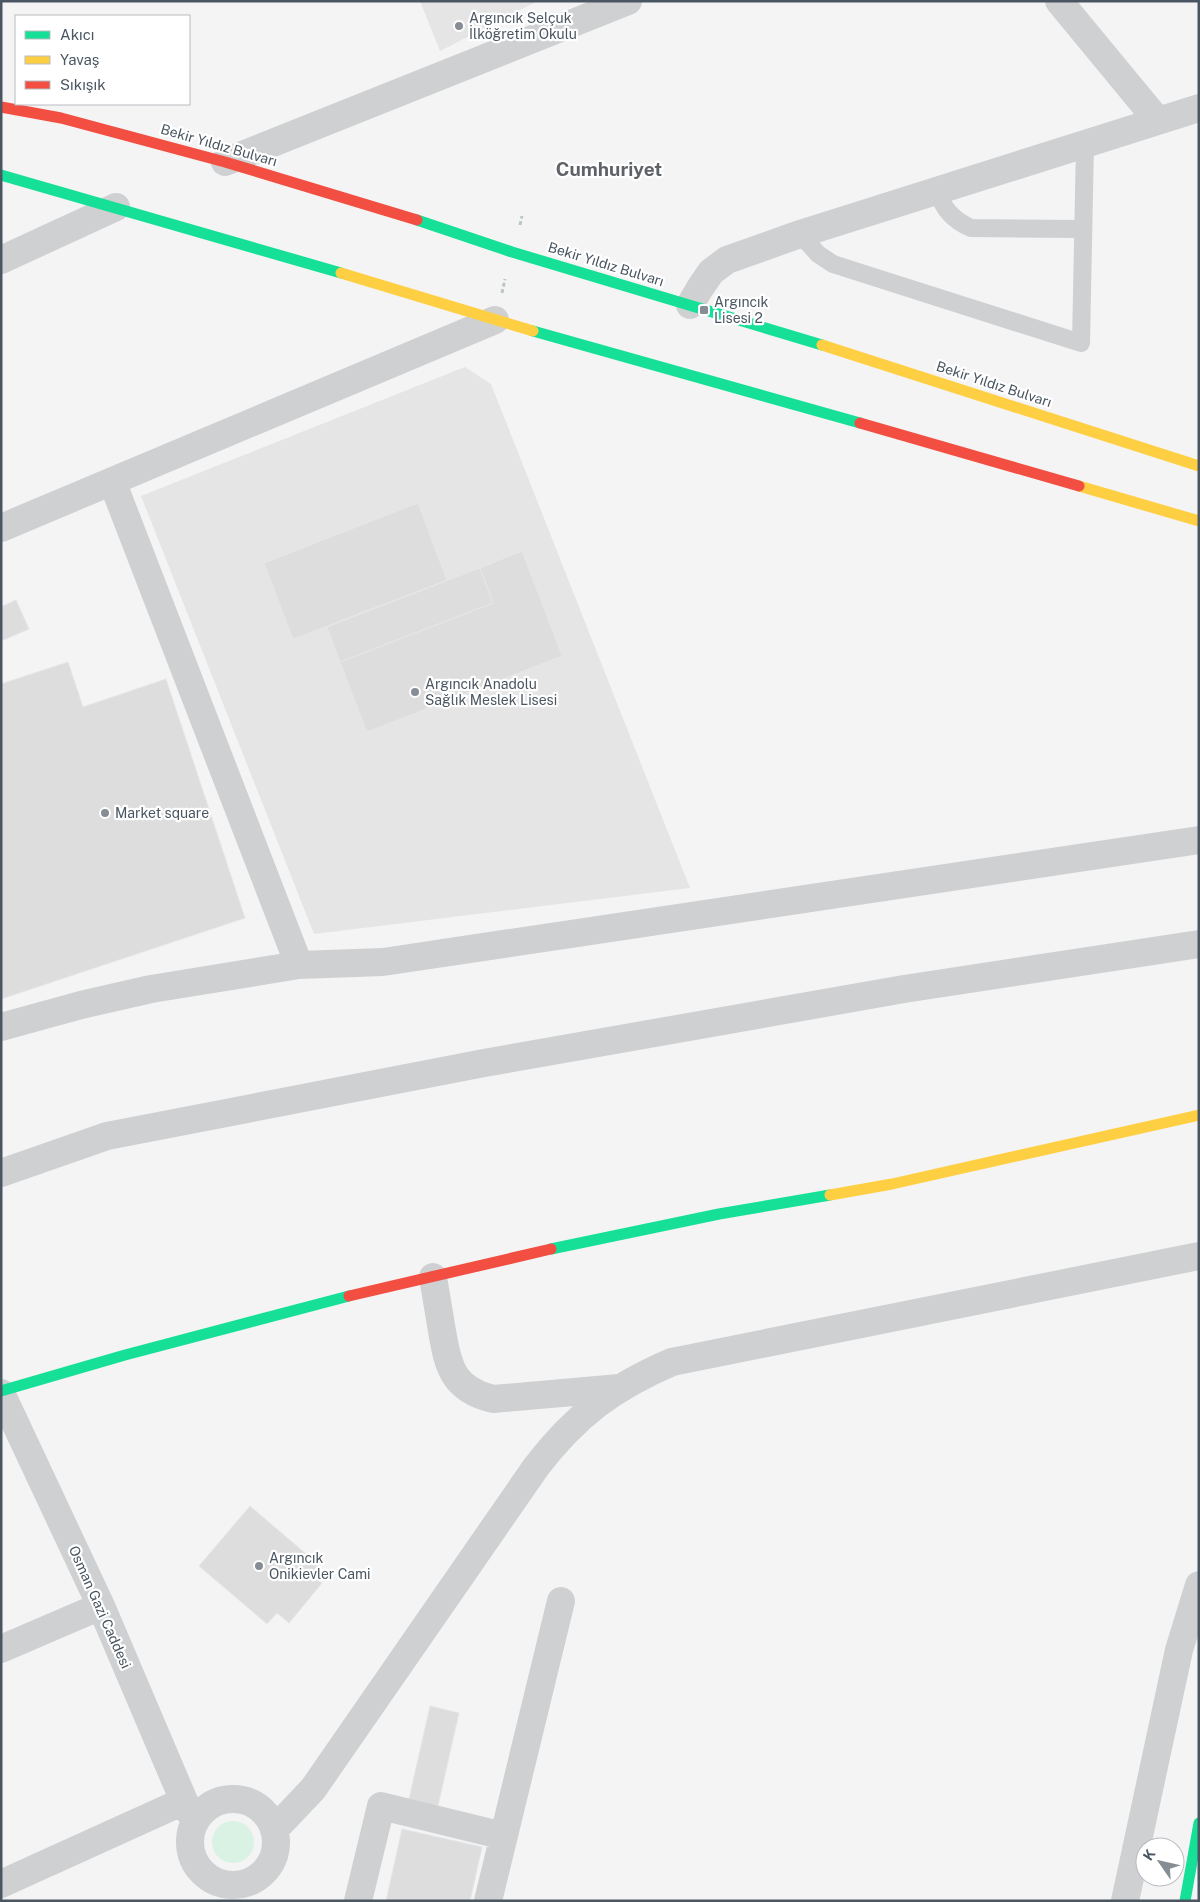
<svg xmlns="http://www.w3.org/2000/svg" width="1200" height="1902" font-family="'Public Sans',sans-serif">
<style>
.education{fill:#e6e5e6}
.green{fill:#d9f2e3}
.building{fill:#ddddde;stroke:#e5e6e7}
.lines{fill:none;stroke-linecap:round;stroke-linejoin:round}
.path{stroke:#bcc7c4;stroke-width:3;stroke-dasharray:4 2.5;stroke-linecap:butt}
.lane{stroke:#ced0d2;stroke-width:18}
.street{stroke:#ced0d2;stroke-width:28}
.fast{stroke:#16e098;stroke-width:11}
.slow{stroke:#ffcf43;stroke-width:11}
.jam{stroke:#f24e42;stroke-width:11}
.poi-dot{fill:#868d94;stroke:#fff;stroke-width:2}
.labels{text-anchor:middle;stroke-width:4.5;stroke-linejoin:round;paint-order:stroke}
.poi-label{font-size:14px;fill:#4a5661;stroke:#fff;text-anchor:start}
.street-label{font-size:14px;fill:#4a5661;stroke:#fff}
.district-label{font-size:19px;font-weight:bold;fill:#5f6368;stroke:#fff}
</style>
<rect width="100%" height="100%" fill="#f4f4f4"/>
<path class="education" d="M 420,1 L 538,1 L 440,51 Z
M 465,367 L 491,384 L 690,888 L 314,934 L 141,496 Z"/>
<path class="green" d="M212 1842a21 21 0 1 1 42 0a21 21 0 1 1-42 0Z"/>
<path class="building" d="M 418,503 L 447,580 L 293,639 L 264,563 Z
M 522,551 L 562,656 L 367,732 L 340,662 L 493,603 L 480,568 Z
M 480,568 L 493,603 L 340,662 L 327,627 Z
M 16,600 L 29,629 L 1,641 L 1,607 Z
M 68,662 L 83,707 L 166,679 L 245,918 L 1,999 L 1,684 Z
M 250,1506 L 319,1565 L 311,1574 L 322,1583 L 289,1623 L 277,1613 L 267,1624 L 199,1566 Z
M 430,1706 L 459,1713 L 438,1806 L 409,1799 Z
M 402,1829 L 482,1847 L 470,1901 L 386,1901 Z"/>
<g class="lines">
<path class="path" d="M 520,225 L 522,216
M 502,293 L 505,279"/>
<path class="lane" d="M 937,190 C 943,209 953,220 971,228 L 1083,229
M 800,234 L 818,254 L 833,264 L 1081,343 L 1085,144"/>
<path class="street" d="M 1059,1 L 1158,121
M 225,162 L 628,1
M 1,260 L 116,207
M 690,305 L 700,288 L 711,272 L 727,260 L 800,234 L 1199,108
M 112,481 L 299,965
M 1,528 L 495,320
M 1,1027 L 81,1005 L 151,989 L 299,965 L 383,962 L 1199,840
M 1,1173 L 107,1136 L 484,1063 L 904,989 L 1199,944
M 433,1277 C 436,1295 439,1313 442,1331 C 448,1367 453,1389 493,1399 L 619,1388
M 1,1393 L 101,1606 L 184,1801 L 195,1822
M 1,1649 L 101,1606
M190 1842a43 43 0 1 1 86 0a43 43 0 1 1-86 0Z
M 274,1830 L 313,1789 L 536,1467 C 575,1416 613,1387 672,1362 L 1199,1256
M 1,1884 L 184,1801
M 358,1901 L 381,1806 L 504,1836
M 488,1901 L 561,1601
M 1125,1901 L 1179,1650 L 1199,1585"/>
<path class="fast" d="M 1,175 L 341,273
M 417,220 L 512,252 L 822,345
M 533,331 L 860,423
M 551,1249 L 719,1214 L 830,1195
M 1,1391 L 125,1355 L 349,1296
M 1185,1901 L 1199,1823"/>
<path class="slow" d="M 341,273 L 533,331
M 822,345 L 1199,466
M 1079,486 L 1199,521
M 830,1195 L 892,1184 L 1199,1115"/>
<path class="jam" d="M 1,107 L 61,118 L 225,162 L 417,220
M 860,423 L 1079,486
M 349,1296 L 551,1249"/>
</g>
<g class="poi-dot">
<circle cx="459" cy="26" r="5"/>
<rect x="699" y="305" width="10" height="10" rx="2.5"/>
<circle cx="415" cy="692" r="5"/>
<circle cx="105" cy="813" r="5"/>
<circle cx="259" cy="1566" r="5"/>
</g>
<g class="labels">
<g class="poi-label">
<text x="469" y="23">Argıncık Selçuk<tspan x="469" dy="16">İlköğretim Okulu</tspan></text>
<text x="714" y="307">Argıncık<tspan x="714" dy="16">Lisesi 2</tspan></text>
<text x="425" y="689">Argıncık Anadolu<tspan x="425" dy="16">Sağlık Meslek Lisesi</tspan></text>
<text x="115" y="818">Market square</text>
<text x="269" y="1563">Argıncık<tspan x="269" dy="16">Onikievler Cami</tspan></text>
</g>
<g class="street-label">
<text transform="translate(219 145) rotate(16)" y="5">Bekir Yıldız Bulvarı</text>
<text transform="translate(606 264) rotate(17)" y="5">Bekir Yıldız Bulvarı</text>
<text transform="translate(994 384) rotate(18)" y="5">Bekir Yıldız Bulvarı</text>
<text transform="translate(100 1607) rotate(66)" y="5">Osman Gazi Caddesi</text>
</g>
<g class="district-label">
<text x="609" y="176">Cumhuriyet</text>
</g>
</g>
<rect width="1200" height="1902" fill="none" stroke="#4a5661" stroke-width="5"/>
<rect x="15" y="15" width="175" height="90" fill="#ffffff" stroke="#b7bbc0"/>
<rect x="25" y="31" width="25" height="8" fill="#16e098" stroke="#b7bbc0"/>
<text x="60" y="40" font-size="15" fill="#4a5661">Akıcı</text>
<rect x="25" y="56" width="25" height="8" fill="#ffcf43" stroke="#b7bbc0"/>
<text x="60" y="65" font-size="15" fill="#4a5661">Yavaş</text>
<rect x="25" y="81" width="25" height="8" fill="#f24e42" stroke="#b7bbc0"/>
<text x="60" y="90" font-size="15" fill="#4a5661">Sıkışık</text>
<g transform="translate(1160 1862) rotate(304)"><circle r="24" fill="#ffffff" stroke="#b7bbc0"/>
<path d="M0-4L9 19L0 12L-9 19Z" fill="#868d94"/>
<text y="-8" font-size="14" font-weight="bold" text-anchor="middle" fill="#4a5661">K</text>
</g>
</svg>
